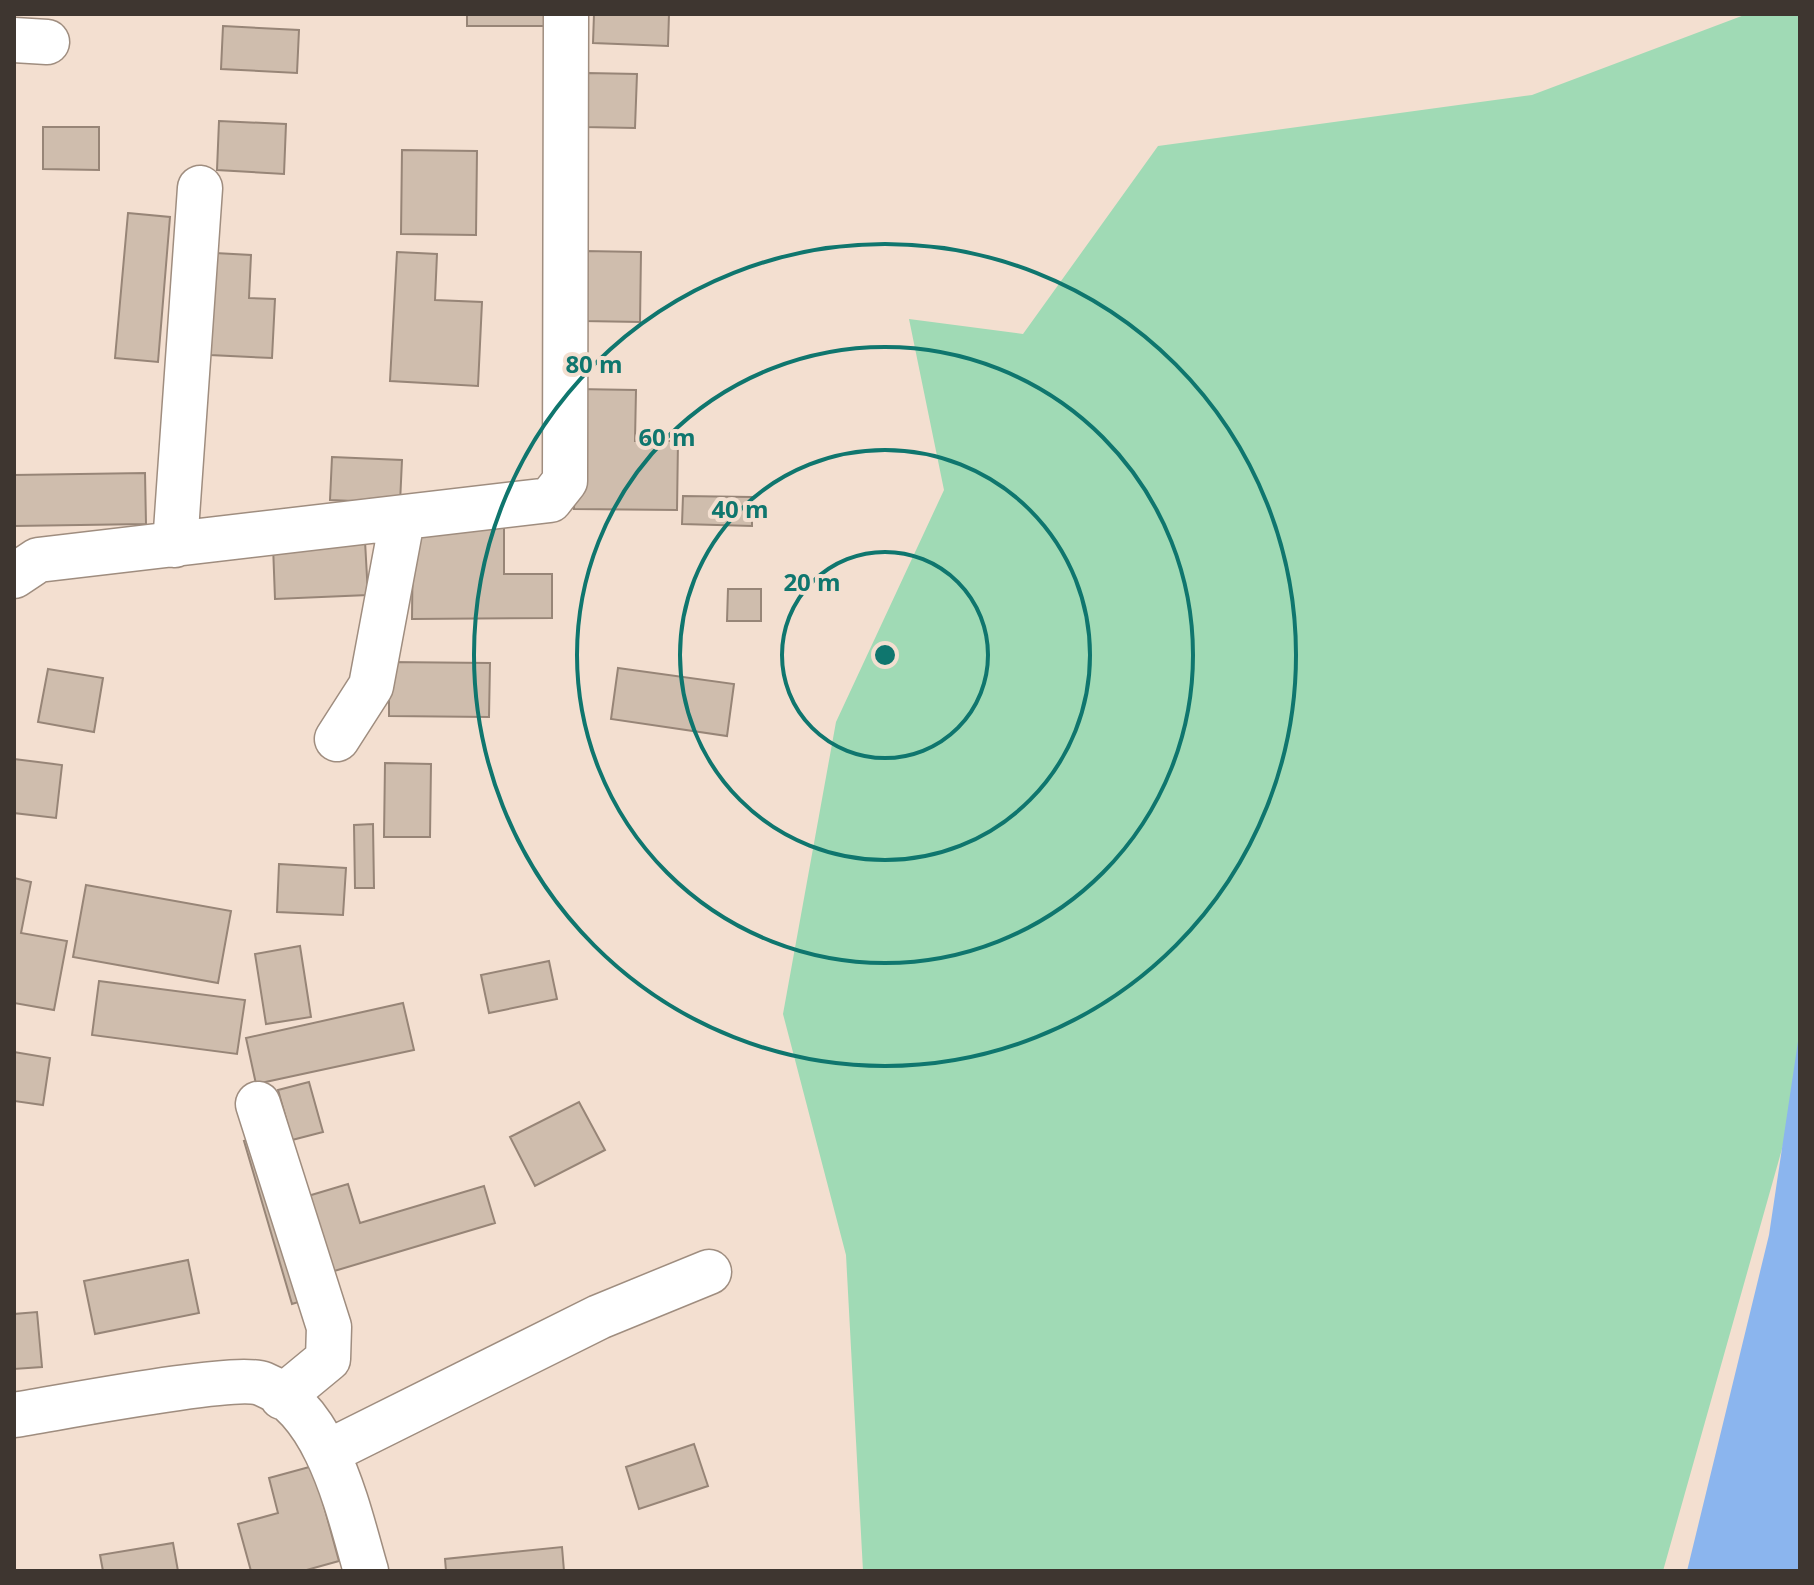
<svg xmlns="http://www.w3.org/2000/svg" width="1814" height="1585" font-family="'Open Sans',sans-serif">
<style>
.green{fill:#a0dab5}
.water{fill:#8bb5ee}
.building{fill:#cfbdad;stroke:#978577;stroke-width:2}
.lines{fill:none;stroke-linecap:round;stroke-linejoin:round}
.minor-casing{stroke:#9f8d7f;stroke-width:47}
.minor{stroke:#fff;stroke-width:44}
.ring{fill:none;stroke:#0f766e;stroke-width:4}
.centre{fill:#0f766e;stroke:#f3dfd0;stroke-width:4}
.ring-label{font-size:24px;text-anchor:middle;font-weight:bold;fill:#0f766e;stroke:#f3dfd0;stroke-width:8;stroke-linejoin:round;paint-order:stroke}
</style>
<rect width="100%" height="100%" fill="#f3dfd0"/>
<path class="green" d="M 1747,14 L 1800,14 L 1800,1085 L 1663,1571 L 863,1571 L 846,1255 L 783,1014 L 836,722 L 944,490 L 909,319 L 1023,334 L 1158,146 L 1532,95 Z"/>
<path class="water" d="M 1800,1028 L 1800,1571 L 1687,1571 L 1769,1235 Z"/>
<path class="building" d="M 467,14 L 552,14 L 551,26 L 467,26 Z
M 594,14 L 669,14 L 668,46 L 593,43 Z
M 223,26 L 299,30 L 297,73 L 221,69 Z
M 587,73 L 637,74 L 635,128 L 584,127 Z
M 219,121 L 286,124 L 284,174 L 217,170 Z
M 43,127 L 99,127 L 99,170 L 43,169 Z
M 402,150 L 477,151 L 476,235 L 401,234 Z
M 128,213 L 170,217 L 158,362 L 115,358 Z
M 584,251 L 641,252 L 640,322 L 583,321 Z
M 397,252 L 437,254 L 435,300 L 482,302 L 478,386 L 390,381 Z
M 215,253 L 251,255 L 249,298 L 275,299 L 272,358 L 210,355 Z
M 576,389 L 636,390 L 635,441 L 678,441 L 677,510 L 574,509 Z
M 332,457 L 402,460 L 400,503 L 330,500 Z
M 145,473 L 146,524 L 14,526 L 14,475 Z
M 683,496 L 752,497 L 752,526 L 682,524 Z
M 413,526 L 504,526 L 504,574 L 552,574 L 552,618 L 412,619 Z
M 365,541 L 368,595 L 275,599 L 273,545 Z
M 728,589 L 761,589 L 761,621 L 727,621 Z
M 389,662 L 490,663 L 489,717 L 389,716 Z
M 618,668 L 734,684 L 727,736 L 611,719 Z
M 48,669 L 103,678 L 94,732 L 38,722 Z
M 14,759 L 62,765 L 56,818 L 14,813 Z
M 385,763 L 431,764 L 430,837 L 384,837 Z
M 373,824 L 374,888 L 355,888 L 354,825 Z
M 279,864 L 346,868 L 343,915 L 277,912 Z
M 14,878 L 31,882 L 21,933 L 67,941 L 54,1010 L 14,1003 Z
M 86,885 L 231,911 L 218,983 L 73,957 Z
M 300,946 L 311,1017 L 266,1024 L 255,954 Z
M 549,961 L 557,999 L 489,1013 L 481,975 Z
M 99,981 L 245,1000 L 237,1054 L 92,1035 Z
M 403,1003 L 414,1050 L 256,1084 L 246,1038 Z
M 14,1052 L 50,1058 L 43,1105 L 14,1101 Z
M 309,1082 L 323,1132 L 292,1140 L 278,1090 Z
M 579,1102 L 605,1150 L 535,1186 L 510,1137 Z
M 263,1136 L 311,1298 L 292,1304 L 244,1141 Z
M 348,1184 L 360,1223 L 484,1186 L 495,1223 L 331,1272 L 308,1196 Z
M 188,1260 L 199,1313 L 95,1334 L 84,1281 Z
M 37,1312 L 42,1367 L 14,1369 L 14,1314 Z
M 694,1444 L 708,1486 L 639,1509 L 626,1467 Z
M 313,1466 L 339,1561 L 303,1571 L 251,1571 L 238,1524 L 278,1513 L 269,1478 Z
M 173,1543 L 178,1571 L 103,1571 L 100,1555 Z
M 562,1547 L 564,1571 L 446,1571 L 445,1559 Z"/>
<g class="lines">
<defs>
<path id="minor" d="M 14,40 L 47,42
M 175,545 L 200,188
M 14,576 L 38,560 L 550,500 L 565,481 L 566,14
M 337,739 L 371,686 L 402,520
M 258,1104 L 329,1327 L 328,1359 L 282,1397
M 14,1415 C 54,1409 236,1373 263,1384 C 328,1410 348,1510 366,1571
M 328,1452 L 599,1317 L 709,1272"/>
</defs>
<use href="#minor" class="minor-casing"/>
<use href="#minor" class="minor"/>
</g>
<g class="ring">
<circle cx="885" cy="655" r="103"/>
<circle cx="885" cy="655" r="205"/>
<circle cx="885" cy="655" r="308"/>
<circle cx="885" cy="655" r="411"/>
</g>
<circle cx="885" cy="655" r="12" class="centre"/>
<g class="ring-label">
<text x="594" y="373">80 m</text>
<text x="667" y="446">60 m</text>
<text x="740" y="518">40 m</text>
<text x="812" y="591">20 m</text>
</g>
<rect width="1814" height="1585" fill="none" stroke="#3e3630" stroke-width="32"/>
</svg>
